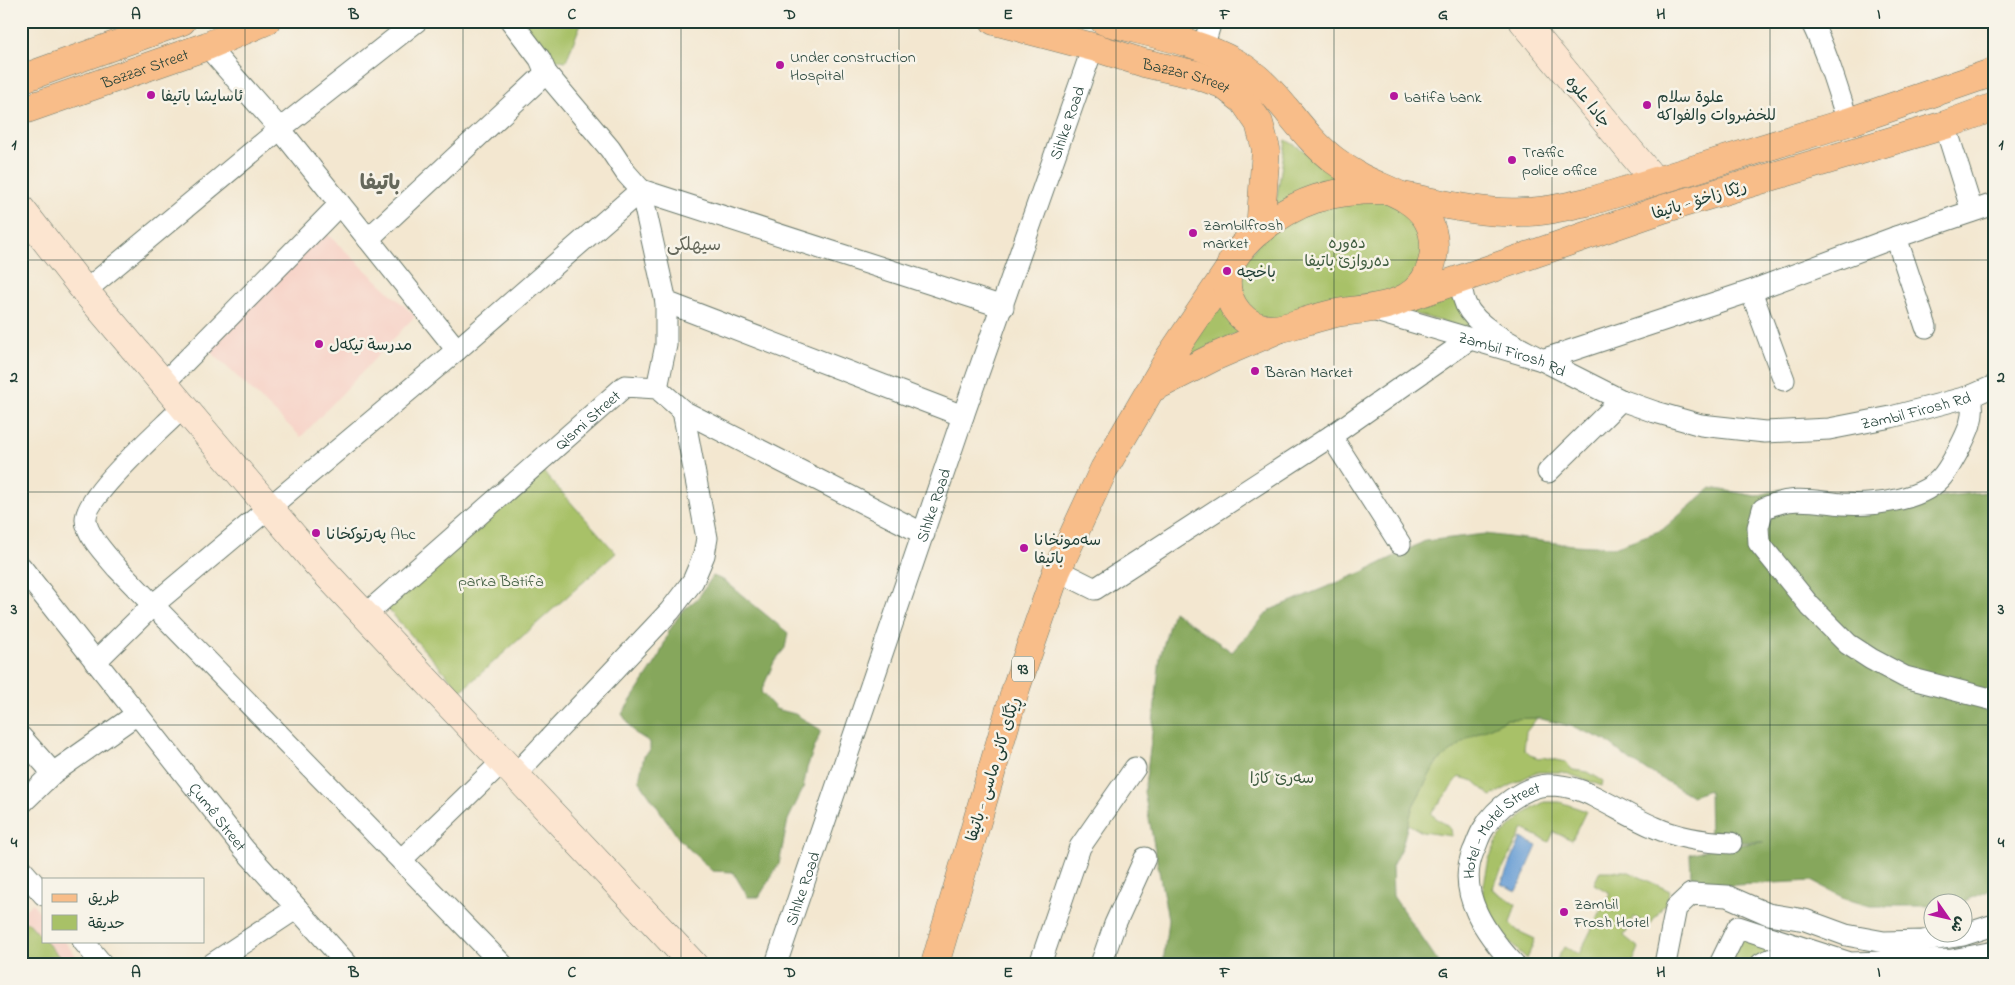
<svg xmlns="http://www.w3.org/2000/svg" width="2015" height="985" font-family="'Indie Flower','Playpen Sans Arabic',sans-serif">
<style>
.built{fill:#f7d1c6}
.green{fill:#a8c167;stroke:#647f4e}
.forest{fill:#86a75c;stroke:#527248}
.water{fill:#679dd4;stroke:#436d84}
.lines{fill:none;stroke-linecap:round;stroke-linejoin:round}
.street-casing{stroke:#69786b;stroke-width:23}
.secondary-casing{stroke:#69786b;stroke-width:29}
.primary-casing{stroke:#69786b;stroke-width:29}
.highway-casing{stroke:#69786b;stroke-width:29}
.street{stroke:#fff;stroke-width:21}
.secondary{stroke:#fce5d0;stroke-width:28}
.primary{stroke:#f8bd89;stroke-width:28}
.highway{stroke:#f8bd89;stroke-width:28}
.grid{fill:none;stroke:#1f3d34;stroke-width:1;stroke-opacity:0.55}
.poi-dot{fill:#b5179e;stroke:#f7f3e8;stroke-width:2}
.labels{text-anchor:middle;stroke-width:5;stroke-linejoin:round;paint-order:stroke}
.shield{fill:#f7f3e8;stroke:#60746a;stroke-width:1}
.shield-label{font-size:15px;font-weight:bold;fill:#1f3d34}
.poi-label{font-size:16px;fill:#1f3d34;stroke:#f7f3e8;text-anchor:start}
.street-label{font-size:16px;fill:#1f3d34;stroke:#f7f3e8}
.park-label{font-size:16px;fill:#415e41;stroke:#f7f3e8}
.neighbourhood-label{font-size:18px;fill:#65685b;stroke:#f7f3e8}
.district-label{font-size:21px;font-weight:bold;fill:#65685b;stroke:#f7f3e8}
.neatline{fill:none;stroke:#1f3d34;stroke-width:2}
.grid-label{font-size:16px;text-anchor:middle;font-weight:bold;fill:#1f3d34}
</style>
<rect width="100%" height="100%" fill="#f7f3e8"/>
<filter id="ink" filterUnits="userSpaceOnUse"><feTurbulence type="fractalNoise" baseFrequency=".02" numOctaves="2"/><feDisplacementMap in="SourceGraphic" scale="10" xChannelSelector="R" yChannelSelector="G"/><feConvolveMatrix kernelMatrix="1 2 1 2 8 2 1 2 1" color-interpolation-filters="sRGB"/></filter>
<filter id="wash" filterUnits="userSpaceOnUse"><feTurbulence type="fractalNoise" baseFrequency=".0096" numOctaves="4" result="noise"/><feDisplacementMap in="SourceGraphic" scale="20" xChannelSelector="R" yChannelSelector="G"/><feGaussianBlur stdDeviation="1.12" result="paint"/><feColorMatrix in="noise" values="0 0 0 0 0 0 0 0 0 0 0 0 0 0 0 0 0 1.4 0 .05"/><feComposite in="paint" operator="in"/></filter>
<g filter="url(#wash)">
<rect width="100%" height="100%" fill="#f3e7d0"/>
<path class="built" d="M 324,231 L 415,316 L 301,437 L 210,351 Z
M 32,903 L 44,917 L 44,941 L 64,941 L 83,964 L 21,964 L 21,914 Z"/>
<path class="green" d="M 522,21 L 582,21 L 566,61 L 552,59 Z
M 1286,140 L 1354,180 L 1275,207 Z
M 1376,198 L 1403,207 L 1422,224 L 1426,266 L 1396,294 L 1278,321 L 1257,316 L 1236,287 L 1244,262 L 1262,239 L 1306,211 Z
M 1452,289 L 1480,332 L 1396,309 Z
M 1218,294 L 1245,330 L 1175,363 Z
M 541,469 L 616,553 L 461,691 L 386,607 Z
M 1537,718 L 1526,732 L 1524,749 L 1530,755 L 1539,758 L 1542,757 L 1565,762 L 1573,770 L 1588,772 L 1603,781 L 1602,786 L 1563,772 L 1536,772 L 1491,796 L 1474,781 L 1459,777 L 1431,814 L 1451,829 L 1452,836 L 1422,832 L 1408,824 L 1413,806 L 1436,763 L 1470,737 L 1507,719 Z
M 1544,802 L 1560,802 L 1586,811 L 1572,840 L 1554,832 L 1549,842 L 1523,829 L 1492,889 L 1516,904 L 1510,923 L 1518,931 L 1535,939 L 1527,959 L 1505,938 L 1490,914 L 1482,895 L 1489,859 L 1498,839 L 1524,814 Z
M 1600,871 L 1627,871 L 1670,891 L 1666,902 L 1650,925 L 1634,917 L 1624,936 L 1639,948 L 1632,964 L 1557,964 L 1556,961 L 1564,947 L 1579,954 L 1610,893 L 1594,884 Z
M 27,921 L 66,964 L 21,964 L 21,927 Z
M 1740,935 L 1787,947 C 1763,959 1755,969 1728,958 Z"/>
<path class="forest" d="M 1711,488 L 1756,496 L 1781,489 L 1887,502 L 1994,491 L 1994,889 L 1962,902 L 1932,902 L 1932,906 L 1870,906 L 1846,899 L 1812,881 L 1717,886 L 1691,877 L 1690,854 L 1715,847 L 1764,842 L 1710,842 L 1709,790 L 1692,796 L 1631,761 L 1605,740 L 1571,726 L 1537,718 L 1507,719 L 1470,737 L 1436,763 L 1413,806 L 1402,846 L 1392,866 L 1393,896 L 1440,964 L 1163,964 L 1168,919 L 1144,792 L 1151,742 L 1160,657 L 1173,611 L 1232,652 L 1270,610 L 1363,572 L 1425,541 L 1485,534 L 1573,545 L 1614,547 L 1662,530 Z
M 713,576 L 725,581 L 788,633 L 785,648 L 774,662 L 761,692 L 776,709 L 795,714 L 821,730 L 807,768 L 803,789 L 788,820 L 779,864 L 759,897 L 748,897 L 733,872 L 712,871 L 679,839 L 639,780 L 644,756 L 650,751 L 650,742 L 635,733 L 622,714 L 658,659 L 669,631 L 682,611 L 698,598 Z"/>
<path class="water" d="M 1521,838 L 1537,846 L 1517,891 L 1501,884 Z"/>
</g>
<g filter="url(#ink)">
<g class="lines">
<defs>
<g id="street">
<path d="M 511,21 L 540,59 L 546,73 L 610,149 L 626,173 L 641,190 L 666,302 L 666,345 L 657,388"/>
<path d="M 1811,21 C 1827,53 1837,88 1848,122"/>
<path d="M 207,46 L 280,129 L 457,350"/>
<path d="M 1203,48 L 1211,21"/>
<path d="M 1945,125 L 1972,211"/>
<path d="M 1896,237 L 1926,327"/>
<path d="M 368,239 L 546,73"/>
<path d="M 1461,278 C 1461,287 1462,296 1466,305 C 1478,330 1519,347 1542,360 L 1751,291 L 1896,237 L 1994,204"/>
<path d="M 85,291 L 280,129 L 417,21"/>
<path d="M 1751,291 L 1784,380"/>
<path d="M 666,302 L 963,416"/>
<path id="s1" d="M 1369,309 L 1542,360 L 1621,400 L 1655,412 L 1701,425 L 1765,432 L 1829,429 L 1891,417 L 1971,396 L 1994,386"/>
<path d="M 163,384 L 340,204"/>
<path d="M 1971,396 C 1976,418 1967,434 1957,453 C 1952,462 1947,472 1940,479 C 1919,501 1871,506 1842,504 C 1813,501 1791,495 1763,509 L 1758,527 L 1759,543 L 1810,606 L 1848,644 L 1871,659 L 1905,677 L 1994,700"/>
<path d="M 183,407 C 164,427 84,496 86,520 C 86,535 108,557 117,568 L 502,964"/>
<path d="M 1331,436 L 1400,544"/>
<path d="M 1548,472 L 1621,400"/>
<path id="s2" d="M 21,567 L 244,849 L 347,964"/>
<path d="M 1057,570 L 1095,589 L 1331,436 L 1470,339"/>
<path id="s3" d="M 365,615 L 625,386 L 657,388 L 683,411 L 924,534"/>
<path d="M 95,662 L 153,605 L 457,350 L 641,190 L 1003,307"/>
<path d="M 21,737 L 53,773"/>
<path d="M 515,775 L 670,611 L 693,581 L 704,555 L 707,538 L 683,411"/>
<path d="M 21,804 L 53,773 L 137,714"/>
<path d="M 401,860 L 502,762"/>
<path d="M 21,869 L 44,895"/>
<path d="M 83,941 L 102,964"/>
<path d="M 212,964 L 297,908"/>
<path id="s4" d="M 776,964 L 963,416 L 1093,47"/>
<path d="M 1040,964 L 1080,847 L 1135,768"/>
<path d="M 1101,964 L 1115,924 L 1145,858"/>
<path id="s5" d="M 1514,964 C 1487,935 1456,894 1473,852 C 1477,844 1479,835 1484,828 C 1495,808 1525,786 1548,785 C 1557,785 1570,787 1579,790 C 1586,792 1593,796 1599,799 C 1617,808 1635,819 1654,827 C 1678,838 1705,842 1731,843"/>
<path d="M 1665,964 L 1676,908 L 1691,894 L 1727,896 L 1768,914 L 1805,920 L 1846,935 L 1884,942 L 1923,941 L 1963,935 L 1994,925"/>
<path d="M 1720,964 L 1738,927 L 1850,963 L 1952,960 L 1994,952"/>
<path d="M 1761,964 C 1774,956 1786,956 1799,964"/>
</g>
<path id="secondary" d="M 1523,21 L 1654,180
M 21,209 L 85,291 L 317,564 L 693,964"/>
<path id="primary" d="M 1151,389 L 1214,357 L 1279,329
M 935,964 L 1017,685 L 1057,570 L 1104,469 L 1169,358 L 1229,269"/>
<g id="highway">
<path id="s6" d="M 994,21 L 1093,47 L 1144,63 L 1197,75 L 1222,84 L 1244,101 L 1259,123 L 1266,149 L 1260,230"/>
<path d="M 1104,21 C 1147,33 1196,40 1236,63 C 1278,87 1296,131 1334,160 C 1342,166 1351,172 1360,177 C 1384,190 1412,195 1427,219 C 1439,240 1435,268 1420,286 C 1400,310 1360,308 1332,314 C 1319,317 1306,321 1293,325 C 1283,328 1273,331 1263,328 C 1237,322 1221,294 1229,269 C 1233,255 1244,244 1255,234 C 1297,199 1333,189 1387,190"/>
<path d="M 21,79 L 182,21"/>
<path id="s7" d="M 21,111 L 207,46 L 266,21"/>
<path d="M 1403,196 C 1443,204 1482,214 1522,212 C 1546,212 1568,206 1591,201 L 1848,122 L 1994,72"/>
<path d="M 1409,297 L 1663,209 L 1945,125 L 1994,107"/>
</g>
</defs>
<use href="#street" class="street-casing"/>
<use href="#secondary" class="secondary-casing"/>
<use href="#primary" class="primary-casing"/>
<use href="#highway" class="highway-casing"/>
<use href="#street" class="street"/>
<use href="#secondary" class="secondary"/>
<use href="#primary" class="primary"/>
<use href="#highway" class="highway"/>
</g>
</g>
<path class="grid" d="M 245,21 L 245,964M 463,21 L 463,964M 681,21 L 681,964M 899,21 L 899,964M 1116,21 L 1116,964M 1334,21 L 1334,964M 1552,21 L 1552,964M 1770,21 L 1770,964M 21,260 L 1994,260M 21,492 L 1994,492M 21,725 L 1994,725"/>
<g class="poi-dot">
<circle cx="780" cy="65" r="5"/>
<circle cx="151" cy="95" r="5"/>
<circle cx="1394" cy="96" r="5"/>
<circle cx="1647" cy="105" r="5"/>
<circle cx="1512" cy="160" r="5"/>
<circle cx="1193" cy="233" r="5"/>
<circle cx="1227" cy="271" r="5"/>
<circle cx="319" cy="344" r="5"/>
<circle cx="1255" cy="371" r="5"/>
<circle cx="316" cy="533" r="5"/>
<circle cx="1024" cy="548" r="5"/>
<circle cx="1564" cy="912" r="5"/>
</g>
<g class="labels">
<rect class="shield" x="1012" y="656.5" width="22" height="25" rx="4"/>
<g class="shield-label">
<text x="1023" y="674">93</text>
</g>
<g class="poi-label">
<text x="790" y="62">Under construction<tspan x="790" dy="18">Hospital</tspan></text>
<text x="161" y="101">ئاسایشا باتیفا</text>
<text x="1404" y="102">batifa bank</text>
<text x="1657" y="102">علوة سلام<tspan x="1657" dy="18">للخضروات والفواكه</tspan></text>
<text x="1522" y="157">Traffic<tspan x="1522" dy="18">police office</tspan></text>
<text x="1203" y="230">Zambilfrosh<tspan x="1203" dy="18">market</tspan></text>
<text x="1237" y="277">باخچە</text>
<text x="329" y="350">مدرسة تيكه‌ل</text>
<text x="1265" y="377">Baran Market</text>
<text x="326" y="539">په‌رتوكخانا Abc</text>
<text x="1034" y="545">سه‌مونخانا<tspan x="1034" dy="18">باتيفا</tspan></text>
<text x="1574" y="909">Zambil<tspan x="1574" dy="18">Frosh Hotel</tspan></text>
</g>
<g class="street-label">
<text dy="6" stroke="none"><textPath href="#s7" startOffset="131">Bazzar Street</textPath></text>
<text dy="6" stroke="none"><textPath href="#s6" startOffset="200">Bazzar Street</textPath></text>
<text transform="translate(1589 101) rotate(51)" y="6">جادا علوه</text>
<text dy="6" stroke="none"><textPath href="#s4" startOffset="890">Sihlke Road</textPath></text>
<text transform="translate(1699 199) rotate(-17)" y="6">رێکا زاخۆ - باتیفا</text>
<text dy="6" stroke="none"><textPath href="#s1" startOffset="150">Zambil Firosh Rd</textPath></text>
<text dy="6" stroke="none"><textPath href="#s1" startOffset="570">Zambil Firosh Rd</textPath></text>
<text dy="6" stroke="none"><textPath href="#s3" startOffset="296">Qismi Street</textPath></text>
<text dy="6" stroke="none"><textPath href="#s4" startOffset="485">Sihlke Road</textPath></text>
<text transform="translate(992 769) rotate(-73)" y="6">ڕێگای کانی ماسی - باتيفا</text>
<text dy="6" stroke="none"><textPath href="#s2" startOffset="318">Çumê Street</textPath></text>
<text dy="6" stroke="none"><textPath href="#s5" startOffset="161">Hotel - Motel Street</textPath></text>
<text dy="6" stroke="none"><textPath href="#s4" startOffset="80">Sihlke Road</textPath></text>
</g>
<g class="park-label">
<text x="1347" y="248">ده‌وره‌<tspan x="1347" dy="18">ده‌روازێ باتيفا</tspan></text>
<text x="501" y="586">parka Batifa</text>
<text x="1282" y="783">سەرێ کاژا</text>
</g>
<g class="neighbourhood-label">
<text x="694" y="250">سيهلكى</text>
</g>
<g class="district-label">
<text x="380" y="189">باتیفا</text>
</g>
</g>
<rect width="2015" height="985" fill="none" stroke="#f7f3e8" stroke-width="55"/>
<rect x="42" y="878" width="162" height="65" fill="#f7f3e8" stroke="#a1aaa0"/>
<rect x="52" y="894" width="25" height="8" fill="#f8bd89" stroke="#a1aaa0"/>
<text x="88" y="902" font-size="15" fill="#1f3d34">طريق</text>
<rect x="52" y="915" width="25" height="15" fill="#a8c167" stroke="#a1aaa0"/>
<text x="88" y="928" font-size="15" fill="#1f3d34">حديقة</text>
<g transform="translate(1948 918) rotate(124)"><circle r="24" fill="#f7f3e8" stroke="#a1aaa0"/>
<path d="M0-4L9 19L0 12L-9 19Z" fill="#b5179e"/>
<text y="-8" font-size="14" font-weight="bold" text-anchor="middle" fill="#1f3d34">ش</text>
</g>
<rect x="28" y="28" width="1960" height="930" class="neatline"/>
<g class="grid-label">
<text x="136" y="19">A</text>
<text x="354" y="19">B</text>
<text x="572" y="19">C</text>
<text x="790" y="19">D</text>
<text x="1008" y="19">E</text>
<text x="1225" y="19">F</text>
<text x="1443" y="19">G</text>
<text x="1661" y="19">H</text>
<text x="1879" y="19">I</text>
<text x="14" y="149">1</text>
<text x="2001" y="149">1</text>
<text x="14" y="382">2</text>
<text x="2001" y="382">2</text>
<text x="14" y="614">3</text>
<text x="2001" y="614">3</text>
<text x="14" y="847">4</text>
<text x="2001" y="847">4</text>
<text x="136" y="977">A</text>
<text x="354" y="977">B</text>
<text x="572" y="977">C</text>
<text x="790" y="977">D</text>
<text x="1008" y="977">E</text>
<text x="1225" y="977">F</text>
<text x="1443" y="977">G</text>
<text x="1661" y="977">H</text>
<text x="1879" y="977">I</text>
</g>
</svg>
